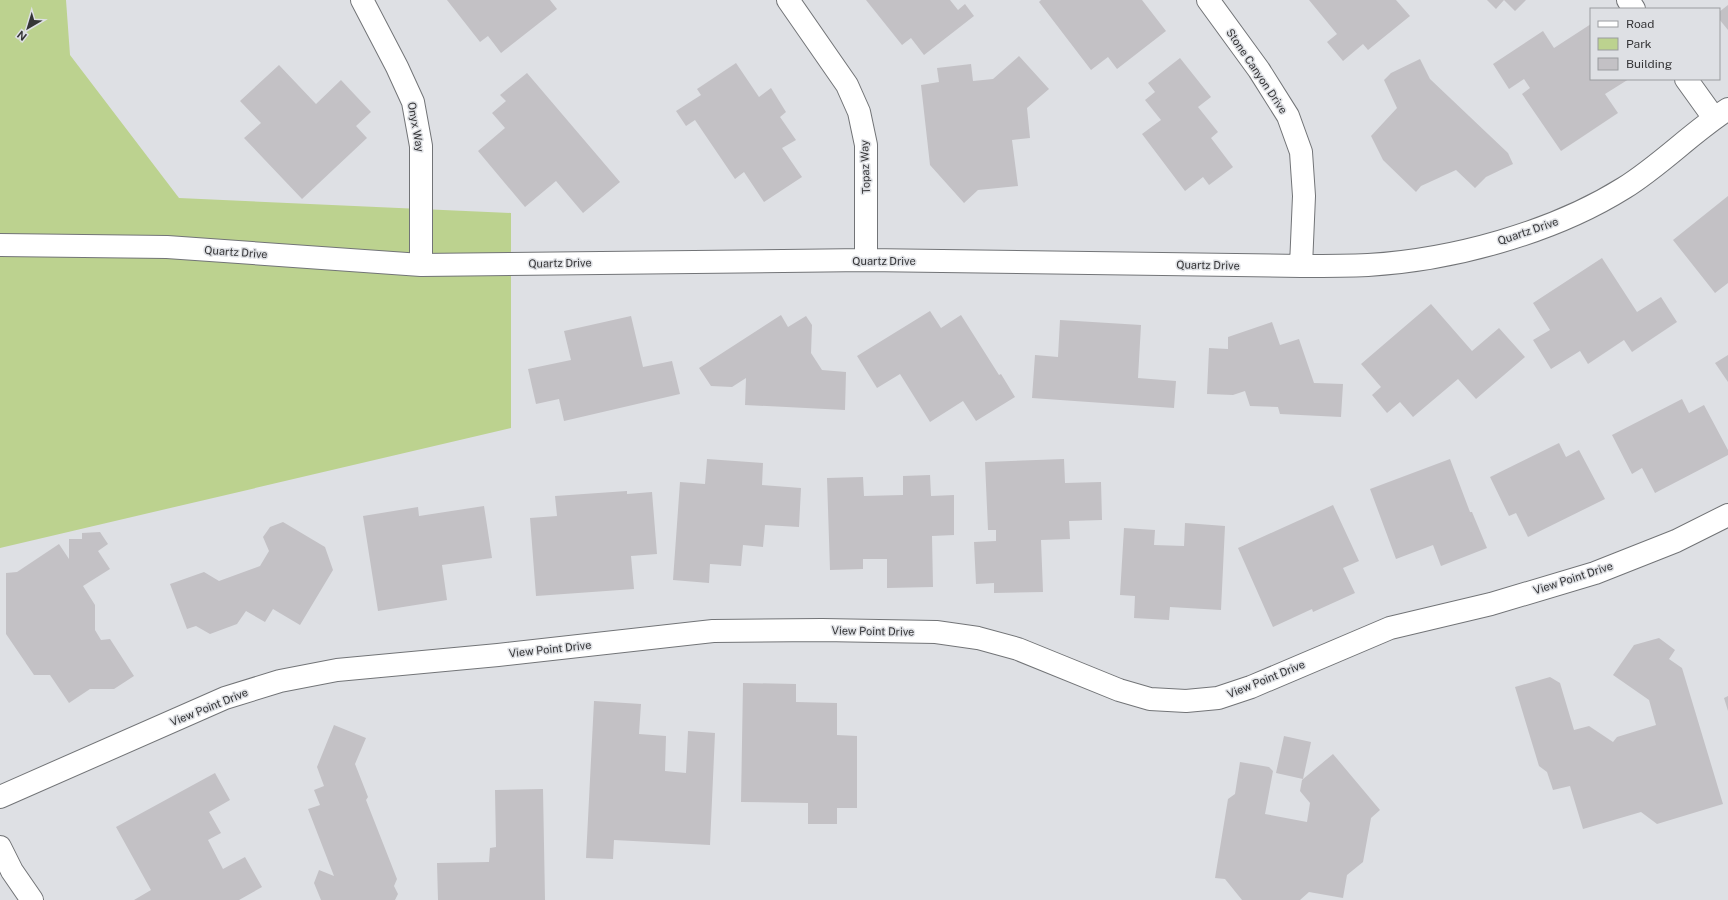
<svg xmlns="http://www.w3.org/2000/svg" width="1728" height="900" font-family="'Public Sans',sans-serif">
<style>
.green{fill:#bcd28f}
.building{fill:#c3c1c5}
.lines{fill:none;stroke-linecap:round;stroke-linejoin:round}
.street-casing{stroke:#727477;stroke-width:24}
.street{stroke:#fff;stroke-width:22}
.labels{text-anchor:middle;stroke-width:3;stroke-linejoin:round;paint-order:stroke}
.street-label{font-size:11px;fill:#353537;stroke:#dee0e4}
</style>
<rect width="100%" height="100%" fill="#dee0e4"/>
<path class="green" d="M 0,0 L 66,0 L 70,55 L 179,198 L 511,213 L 511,428 L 0,548 Z"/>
<path class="building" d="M 447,0 L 550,0 L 557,9 L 501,53 L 488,36 L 480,42 Z
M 866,0 L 950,0 L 958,10 L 965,4 L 974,16 L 924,55 L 911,38 L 902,45 Z
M 1041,0 L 1142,0 L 1166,31 L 1117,69 L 1108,57 L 1091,70 L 1039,2 Z
M 1309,0 L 1396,0 L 1410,16 L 1368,50 L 1363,44 L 1343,61 L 1327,42 L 1337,34 Z
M 1487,0 L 1526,0 L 1515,11 L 1504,0 L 1496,9 Z
M 1728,5 L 1728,30 L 1719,19 L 1719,12 Z
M 1591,24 L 1591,79 L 1629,79 L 1605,94 L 1618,113 L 1561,151 L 1522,94 L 1530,88 L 1524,79 L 1509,89 L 1493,64 L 1543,31 L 1554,48 Z
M 1019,56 L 1049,89 L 1027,108 L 1030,138 L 1012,140 L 1018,186 L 978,190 L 964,203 L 930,165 L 921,85 L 939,82 L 937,68 L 971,64 L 973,81 L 993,79 Z
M 1180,58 L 1211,97 L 1198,107 L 1218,132 L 1211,138 L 1233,167 L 1209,185 L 1203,177 L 1185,191 L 1142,134 L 1161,120 L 1145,100 L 1155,92 L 1148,83 Z
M 1420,59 L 1430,79 L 1508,153 L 1513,164 L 1486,177 L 1475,188 L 1456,170 L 1421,186 L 1416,192 L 1383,160 L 1371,136 L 1397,108 L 1384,80 L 1391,73 Z
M 736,63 L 759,97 L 771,88 L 786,112 L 780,117 L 796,140 L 782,148 L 802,177 L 764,202 L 744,172 L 735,179 L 695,120 L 686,126 L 676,111 L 701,95 L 697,89 Z
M 279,65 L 316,104 L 341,80 L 371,112 L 356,126 L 367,138 L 302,199 L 244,138 L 261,123 L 240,101 Z
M 527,73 L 620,182 L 583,213 L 556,181 L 525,207 L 478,151 L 505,128 L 492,113 L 506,101 L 500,95 Z
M 1728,196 L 1728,283 L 1715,293 L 1673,240 Z
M 1602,258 L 1637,312 L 1661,297 L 1677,322 L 1632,352 L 1624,340 L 1588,364 L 1580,351 L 1551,369 L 1533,340 L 1550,330 L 1533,303 Z
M 1431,304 L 1472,351 L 1499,328 L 1525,357 L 1476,399 L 1458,379 L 1413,417 L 1400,402 L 1387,413 L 1372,395 L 1381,387 L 1361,364 Z
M 930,311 L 941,328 L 961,315 L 999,375 L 1001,374 L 1015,397 L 976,421 L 963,401 L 930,422 L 900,374 L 877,388 L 857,356 Z
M 781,315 L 788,327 L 806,316 L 812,325 L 811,353 L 822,370 L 846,372 L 845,410 L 745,405 L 746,378 L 732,387 L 711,386 L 699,368 Z
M 631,316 L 643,367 L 672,361 L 680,394 L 564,421 L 559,399 L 536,404 L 528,369 L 571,360 L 564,331 Z
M 1060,320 L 1141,325 L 1138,378 L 1176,381 L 1174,408 L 1032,398 L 1035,355 L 1058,357 Z
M 1272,322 L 1280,345 L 1299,339 L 1314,383 L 1343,384 L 1341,417 L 1280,414 L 1278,407 L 1250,406 L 1245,391 L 1233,395 L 1207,394 L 1209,348 L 1228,349 L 1228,337 Z
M 1728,355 L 1728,382 L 1715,363 Z
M 1682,399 L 1689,413 L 1704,405 L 1728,450 L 1728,455 L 1655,493 L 1642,468 L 1632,474 L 1612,435 Z
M 1559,443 L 1566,457 L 1579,450 L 1605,499 L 1528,537 L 1516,513 L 1509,516 L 1490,477 Z
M 707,459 L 763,463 L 762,485 L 801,488 L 799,527 L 765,525 L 763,547 L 743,545 L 741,566 L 710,564 L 709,583 L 673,580 L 680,482 L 705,484 Z
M 1064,459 L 1065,483 L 1101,482 L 1102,520 L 1069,521 L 1070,539 L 1041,540 L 1043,592 L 994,593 L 994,583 L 976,584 L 974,542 L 996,541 L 996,530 L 988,530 L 985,462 Z
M 1450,459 L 1470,512 L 1472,512 L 1487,548 L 1441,566 L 1433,545 L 1396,559 L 1370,489 Z
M 930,475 L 931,496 L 954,495 L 954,535 L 932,536 L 933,587 L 887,588 L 887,559 L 863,559 L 863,569 L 830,570 L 827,478 L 863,477 L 864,496 L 903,495 L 903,476 Z
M 627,491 L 627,494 L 652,492 L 657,554 L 631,556 L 634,589 L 536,596 L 530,518 L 557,516 L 555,496 Z
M 1333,505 L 1359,561 L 1343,568 L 1355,593 L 1313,612 L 1312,609 L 1273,627 L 1238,548 Z
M 484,506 L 492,558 L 442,565 L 447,600 L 378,611 L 363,516 L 418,507 L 419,516 Z
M 283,522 L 325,547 L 333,570 L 300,625 L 273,609 L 265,622 L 246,611 L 237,624 L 210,634 L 196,626 L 187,629 L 170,584 L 204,572 L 219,581 L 260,566 L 269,551 L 263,537 L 270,527 Z
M 1185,523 L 1225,526 L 1221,610 L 1170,607 L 1169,620 L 1134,618 L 1135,596 L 1120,595 L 1124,528 L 1155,530 L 1154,545 L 1184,546 Z
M 100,532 L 108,544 L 98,551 L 110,569 L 83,586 L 95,605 L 95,630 L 101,640 L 110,639 L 134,676 L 114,689 L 90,689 L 69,703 L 50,675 L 34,675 L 6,634 L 6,573 L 17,572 L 59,544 L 69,559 L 69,539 L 82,539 L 82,533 Z
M 1659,638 L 1675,650 L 1669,659 L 1682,668 L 1723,804 L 1657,824 L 1641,812 L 1583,829 L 1570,786 L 1553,790 L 1547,772 L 1539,766 L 1515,687 L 1550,677 L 1560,683 L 1574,730 L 1589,726 L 1613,742 L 1617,737 L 1656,725 L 1649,700 L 1613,675 L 1634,645 Z
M 743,683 L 796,684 L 796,702 L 837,703 L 837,735 L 857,736 L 857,808 L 837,808 L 837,824 L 808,824 L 808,803 L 741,802 Z
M 1728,696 L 1728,711 L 1724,698 Z
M 594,701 L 641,704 L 639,734 L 666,736 L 665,771 L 686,773 L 688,731 L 715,733 L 710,845 L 614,840 L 613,859 L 586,858 Z
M 334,725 L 366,738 L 355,764 L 368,797 L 366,800 L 397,879 L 394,886 L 398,894 L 395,900 L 321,900 L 314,883 L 319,870 L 334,876 L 308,809 L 320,805 L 314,790 L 324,786 L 317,767 Z
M 1284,736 L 1311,742 L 1303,779 L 1276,773 Z
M 1333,754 L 1380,810 L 1371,818 L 1363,862 L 1347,875 L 1343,898 L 1309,892 L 1300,900 L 1242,900 L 1225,879 L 1215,878 L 1228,799 L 1235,794 L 1240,762 L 1269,767 L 1273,771 L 1265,814 L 1307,822 L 1310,803 L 1300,791 L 1302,780 Z
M 215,773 L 230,800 L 209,812 L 221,833 L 208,840 L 223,869 L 245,857 L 262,887 L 239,900 L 134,900 L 151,890 L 116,827 Z
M 543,789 L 545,900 L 438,900 L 437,863 L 489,862 L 490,848 L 496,847 L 495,790 Z"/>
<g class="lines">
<defs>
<path id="street" d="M 362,0 L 397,67 L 413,102 L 421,146 L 421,265
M 788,0 L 847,85 L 859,112 L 866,145 L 866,260
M 1208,0 L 1259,70 L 1288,116 L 1301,152 L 1304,196 L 1301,266
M 1628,0 L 1634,9
M 1686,79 L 1714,118
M 0,245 L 167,247 L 421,265 L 866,260 L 1301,266 C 1324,266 1346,266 1368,265 C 1452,260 1552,233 1624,188 C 1661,165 1691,133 1728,109
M 0,797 L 225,698 L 280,681 L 337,670 L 498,655 L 713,631 L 822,630 L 936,632 L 978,638 L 1018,649 L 1119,690 L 1150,699 L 1186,701 L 1218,698 L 1251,687 L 1390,628 L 1491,604 L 1595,573 L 1676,541 L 1728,515
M 0,847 L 12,871 L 32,900"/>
</defs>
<use href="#street" class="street-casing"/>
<use href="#street" class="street"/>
</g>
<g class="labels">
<g class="street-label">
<text transform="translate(1257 71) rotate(56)" y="4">Stone Canyon Drive</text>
<text transform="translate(416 127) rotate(80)" y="4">Onyx Way</text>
<text transform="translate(865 167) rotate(-92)" y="4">Topaz Way</text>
<text transform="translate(1528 231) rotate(-19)" y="4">Quartz Drive</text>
<text transform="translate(236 252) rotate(4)" y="4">Quartz Drive</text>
<text x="884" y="265">Quartz Drive</text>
<text transform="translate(560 263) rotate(-1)" y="4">Quartz Drive</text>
<text transform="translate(1208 265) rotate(1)" y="4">Quartz Drive</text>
<text transform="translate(1573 578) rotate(-18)" y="4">View Point Drive</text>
<text transform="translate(873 631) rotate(1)" y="4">View Point Drive</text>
<text transform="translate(550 649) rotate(-6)" y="4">View Point Drive</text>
<text transform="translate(1266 679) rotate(-22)" y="4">View Point Drive</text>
<text transform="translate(209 707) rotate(-22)" y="4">View Point Drive</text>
</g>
</g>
<rect x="1590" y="8" width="130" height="72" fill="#dee0e4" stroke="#9a9c9f"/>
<rect x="1598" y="21" width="20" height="6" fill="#ffffff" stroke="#9a9c9f"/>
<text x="1626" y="28" font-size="12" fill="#353537">Road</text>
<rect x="1598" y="38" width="20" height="12" fill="#bcd28f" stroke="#9a9c9f"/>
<text x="1626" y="48" font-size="12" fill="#353537">Park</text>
<rect x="1598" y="58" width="20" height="12" fill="#c3c1c5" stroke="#9a9c9f"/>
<text x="1626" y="68" font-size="12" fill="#353537">Building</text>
<g transform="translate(28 28) rotate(218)" stroke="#dee0e4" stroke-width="3" paint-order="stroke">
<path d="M0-3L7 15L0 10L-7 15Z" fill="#353537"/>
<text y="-6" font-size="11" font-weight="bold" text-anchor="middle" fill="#353537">N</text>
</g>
</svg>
